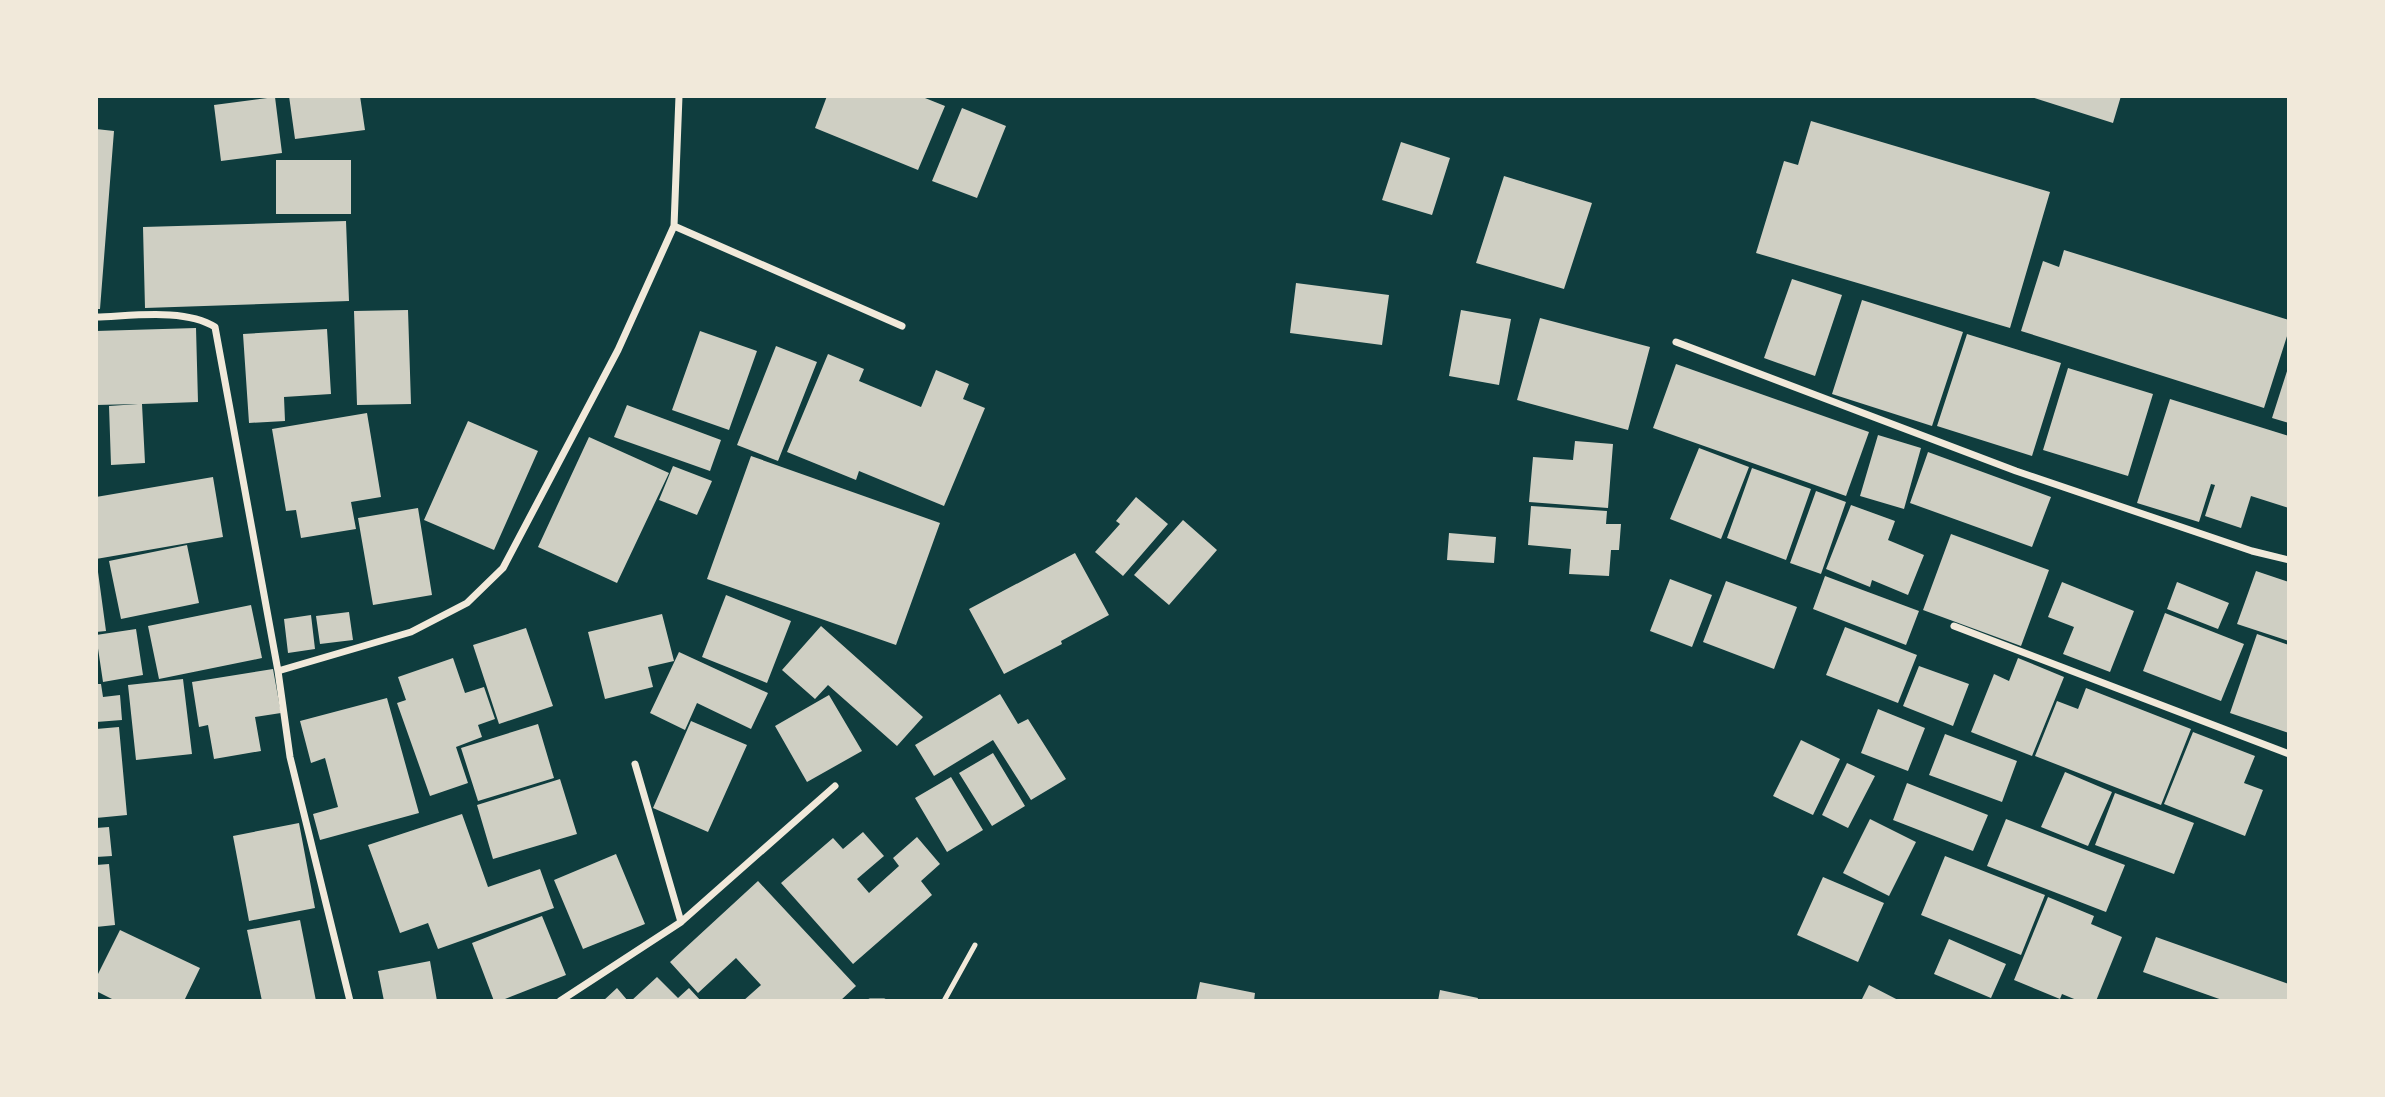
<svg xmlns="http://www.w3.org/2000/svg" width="2385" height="1097" font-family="'Noto Sans',sans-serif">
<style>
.building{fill:#cfcfc3}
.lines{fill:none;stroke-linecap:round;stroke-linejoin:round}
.service{stroke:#f1e9da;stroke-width:5}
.minor{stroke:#f1e9da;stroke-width:7}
</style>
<rect width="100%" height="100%" fill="#0f3d3e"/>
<path class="building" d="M 289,96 L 360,96 L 365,130 L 295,139 Z
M 827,96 L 920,96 L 945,106 L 918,170 L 815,128 Z
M 2028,96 L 2121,96 L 2113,123 Z
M 275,97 L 282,153 L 221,161 L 214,105 Z
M 962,108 L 1006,126 L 977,198 L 932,181 Z
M 1811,121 L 2050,192 L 2010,328 L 1756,253 L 1784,161 L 1798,165 Z
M 96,129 L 114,131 L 100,309 L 96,309 Z
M 1401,142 L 1450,158 L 1432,215 L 1382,200 Z
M 276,160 L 351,160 L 351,214 L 276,214 Z
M 1504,176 L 1592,203 L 1564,289 L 1476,263 Z
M 346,221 L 349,301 L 145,308 L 143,227 Z
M 2064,250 L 2289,320 L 2289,330 L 2264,408 L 2021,331 L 2043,261 L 2059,267 Z
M 1792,279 L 1842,295 L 1815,376 L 1764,358 Z
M 1296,283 L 1389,295 L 1382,345 L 1290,333 Z
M 1862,300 L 1963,332 L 1932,426 L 1832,394 Z
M 408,310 L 411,404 L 357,405 L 354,311 Z
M 1461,310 L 1511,319 L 1499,385 L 1449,376 Z
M 1540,318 L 1650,347 L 1628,430 L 1517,400 Z
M 196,328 L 198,402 L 142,404 L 145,463 L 111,465 L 109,406 L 138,404 L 96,405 L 96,331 Z
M 327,329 L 331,394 L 284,397 L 285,421 L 249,423 L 243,334 Z
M 700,331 L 757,351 L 729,430 L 672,410 Z
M 1967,334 L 2061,363 L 2032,456 L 1937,426 Z
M 776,346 L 817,362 L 778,461 L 737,445 Z
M 828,354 L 864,369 L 859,381 L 921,407 L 936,370 L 969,384 L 963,399 L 985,408 L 944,506 L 859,471 L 856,480 L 787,452 Z
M 1676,364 L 1869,432 L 1846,496 L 1653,428 Z
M 2289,365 L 2289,423 L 2272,418 Z
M 2068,368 L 2153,394 L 2128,476 L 2043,450 Z
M 2170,399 L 2289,436 L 2289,508 L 2251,496 L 2241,528 L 2205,516 L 2215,485 L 2211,484 L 2199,522 L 2137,503 Z
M 627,405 L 721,440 L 710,471 L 614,437 Z
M 367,413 L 381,497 L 351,502 L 356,529 L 301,538 L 296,510 L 286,511 L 272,429 Z
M 468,421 L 538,451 L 494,550 L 424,520 Z
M 1878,435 L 1921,448 L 1904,509 L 1860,496 Z
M 589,437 L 669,473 L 617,583 L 538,547 Z
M 1575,441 L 1613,444 L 1608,508 L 1529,502 L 1533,457 L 1573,460 Z
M 1699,448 L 1749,467 L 1721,539 L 1670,519 Z
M 1928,452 L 2051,497 L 2032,547 L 1910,503 Z
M 751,456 L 940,523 L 896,645 L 707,579 Z
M 673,466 L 712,481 L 697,515 L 659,500 Z
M 1752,468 L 1811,489 L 1786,560 L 1727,538 Z
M 213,477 L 223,537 L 96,559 L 96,497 Z
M 1816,491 L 1846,502 L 1821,574 L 1790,563 Z
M 1136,497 L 1168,524 L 1123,576 L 1095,552 L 1120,524 L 1116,521 Z
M 1851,505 L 1895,521 L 1888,540 L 1924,555 L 1908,595 L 1872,580 L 1870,587 L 1826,569 Z
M 1531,506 L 1607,511 L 1606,524 L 1621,524 L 1619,550 L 1611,550 L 1609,576 L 1569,574 L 1571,549 L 1528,545 Z
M 418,508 L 432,595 L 373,605 L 358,518 Z
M 1183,520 L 1217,550 L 1169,605 L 1134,575 Z
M 1449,533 L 1496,537 L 1494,563 L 1447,560 Z
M 1951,534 L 2049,570 L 2021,646 L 1923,610 Z
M 187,545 L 199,603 L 121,619 L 109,561 Z
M 1075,553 L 1109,615 L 1061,641 L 1062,644 L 1004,674 L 969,609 Z
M 2256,571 L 2289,582 L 2289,641 L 2237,624 Z
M 98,572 L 106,631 L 96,632 L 96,573 Z
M 1825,576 L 1919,611 L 1906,645 L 1813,609 Z
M 1670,579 L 1712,595 L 1692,647 L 1650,631 Z
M 1726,581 L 1797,607 L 1774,669 L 1703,642 Z
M 2062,582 L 2134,611 L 2110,672 L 2063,654 L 2074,627 L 2048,617 Z
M 2177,582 L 2229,603 L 2218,629 L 2167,609 Z
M 726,595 L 791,621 L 767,683 L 702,657 Z
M 251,605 L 262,658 L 159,679 L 148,626 Z
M 349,612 L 353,640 L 320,644 L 316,616 Z
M 2165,613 L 2244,644 L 2221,701 L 2143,671 Z
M 662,614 L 674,661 L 648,667 L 653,687 L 605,699 L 588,632 Z
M 311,615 L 315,649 L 288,653 L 284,619 Z
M 821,626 L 923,717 L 897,746 L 828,685 L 815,699 L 782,670 Z
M 1845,627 L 1917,655 L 1898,703 L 1826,675 Z
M 526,628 L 553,706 L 499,724 L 473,645 Z
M 136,629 L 143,675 L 103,682 L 96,635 Z
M 2257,634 L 2289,645 L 2289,733 L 2230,713 Z
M 679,652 L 768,693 L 751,729 L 697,703 L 685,730 L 650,713 Z
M 453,658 L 465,693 L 484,687 L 495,719 L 478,725 L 482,737 L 456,747 L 468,783 L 430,796 L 397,703 L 406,700 L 398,677 Z
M 2018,658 L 2064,677 L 2032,756 L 1971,732 L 1994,674 L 2009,681 Z
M 1919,666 L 1969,684 L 1953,726 L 1903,706 Z
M 273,669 L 281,713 L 255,717 L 261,751 L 214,759 L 208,725 L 199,727 L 192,682 Z
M 183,679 L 192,754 L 136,760 L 128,685 Z
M 96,684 L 101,684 L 103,697 L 120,695 L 122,720 L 96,722 Z
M 2086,688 L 2191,729 L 2161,805 L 2035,756 L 2057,701 L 2078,709 Z
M 1000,694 L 1018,724 L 1028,719 L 1066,779 L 1031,800 L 993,740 L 934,776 L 915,745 Z
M 829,695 L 862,751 L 807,782 L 775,726 Z
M 387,698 L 419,813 L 320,840 L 313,814 L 338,807 L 325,758 L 311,763 L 300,721 Z
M 1878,709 L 1925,728 L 1908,771 L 1861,753 Z
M 691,721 L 747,745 L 708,832 L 653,808 Z
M 538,724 L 554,778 L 478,801 L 461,748 Z
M 119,727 L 127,815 L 96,818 L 96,729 Z
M 2193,732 L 2255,756 L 2244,783 L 2263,790 L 2245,836 L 2164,804 Z
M 1945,734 L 2017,761 L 2002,802 L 1929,775 Z
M 1801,740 L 1840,759 L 1813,815 L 1773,796 Z
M 993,753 L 1025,806 L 992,826 L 959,773 Z
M 1847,763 L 1875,776 L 1848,828 L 1822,815 Z
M 2065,772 L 2112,792 L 2088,846 L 2041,827 Z
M 951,777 L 983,830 L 947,852 L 915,798 Z
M 560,779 L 577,834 L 493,859 L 477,805 Z
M 1907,783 L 1988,815 L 1973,851 L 1893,820 Z
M 2115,793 L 2194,823 L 2174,874 L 2095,845 Z
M 462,814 L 488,887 L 540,869 L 554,908 L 438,949 L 428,923 L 400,933 L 368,845 Z
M 1870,819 L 1916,842 L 1889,896 L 1843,873 Z
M 2006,819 L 2125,865 L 2106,912 L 1987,866 Z
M 299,823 L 315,908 L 249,921 L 233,836 Z
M 109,827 L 112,856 L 96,857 L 96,828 Z
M 863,832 L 884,856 L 857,879 L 869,893 L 899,866 L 893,858 L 917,837 L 940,864 L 921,881 L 932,895 L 853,964 L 781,883 L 833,838 L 843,849 Z
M 616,854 L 645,924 L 583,949 L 554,880 Z
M 1945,856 L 2045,895 L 2021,955 L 1921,915 Z
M 109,864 L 115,925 L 96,927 L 96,865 Z
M 1823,877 L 1884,903 L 1858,962 L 1797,935 Z
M 758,881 L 856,986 L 840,1001 L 743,1001 L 761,985 L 736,958 L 698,993 L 670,962 Z
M 2048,897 L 2094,916 L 2091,924 L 2122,937 L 2096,1001 L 2079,1001 L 2062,994 L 2060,999 L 2014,980 Z
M 542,916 L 566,975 L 500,1001 L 494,1001 L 472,943 Z
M 300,920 L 316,1001 L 262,1001 L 247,930 Z
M 120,930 L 200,968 L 184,1001 L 116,1001 L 96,991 L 96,978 Z
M 2156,937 L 2289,984 L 2289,1001 L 2225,1001 L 2143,972 Z
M 1949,939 L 2006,964 L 1991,998 L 1934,974 Z
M 430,961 L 437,1001 L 384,1001 L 378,971 Z
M 657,977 L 678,998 L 689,988 L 701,1001 L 631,1001 Z
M 1200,982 L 1255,993 L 1254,1001 L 1196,1001 Z
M 1869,985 L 1900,1001 L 1861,1001 Z
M 617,988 L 628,1001 L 603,1001 Z
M 1440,990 L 1478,998 L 1477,1001 L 1438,1001 Z"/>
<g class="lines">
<path class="service" d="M 870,1001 L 884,1001
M 944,1001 L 975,945"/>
<path class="minor" d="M 674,226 L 902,326
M 96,317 C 132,316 185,308 215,327 L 278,671 L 290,757 L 350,1001
M 1676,342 L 2016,471 L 2252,551 L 2289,560
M 1954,626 L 2289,754
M 278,671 L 411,632 L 467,603 L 503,568 L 618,350 L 674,226 L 679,96
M 635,764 L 681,922
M 560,1001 L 681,922 L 835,786"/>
</g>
<rect width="2385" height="1097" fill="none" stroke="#f1e9da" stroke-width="196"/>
</svg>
